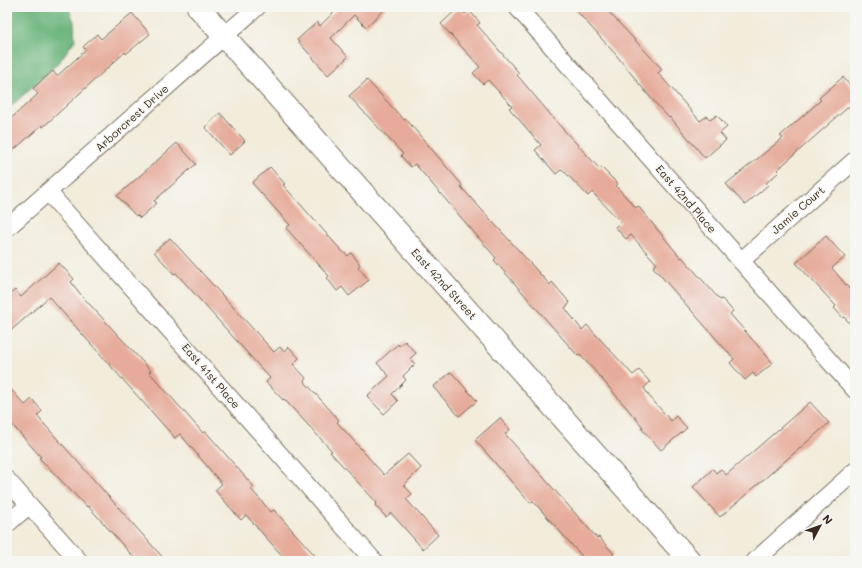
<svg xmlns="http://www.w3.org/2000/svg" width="862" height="568" font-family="Mali,sans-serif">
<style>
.forest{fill:#6db67e;stroke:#54704e}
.building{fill:#e6ab9a}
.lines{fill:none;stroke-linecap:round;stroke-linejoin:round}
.street-casing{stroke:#7b6e60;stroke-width:19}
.secondary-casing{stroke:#7b6e60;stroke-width:24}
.street{stroke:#fff;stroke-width:17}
.secondary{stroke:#fff;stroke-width:22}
.labels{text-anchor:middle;stroke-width:3;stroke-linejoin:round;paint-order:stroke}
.street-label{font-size:11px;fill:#3b2a1e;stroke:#f6f6f2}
</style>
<rect width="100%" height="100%" fill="#f6f6f2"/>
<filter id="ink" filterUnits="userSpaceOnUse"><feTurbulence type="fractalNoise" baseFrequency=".025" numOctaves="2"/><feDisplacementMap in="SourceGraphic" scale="8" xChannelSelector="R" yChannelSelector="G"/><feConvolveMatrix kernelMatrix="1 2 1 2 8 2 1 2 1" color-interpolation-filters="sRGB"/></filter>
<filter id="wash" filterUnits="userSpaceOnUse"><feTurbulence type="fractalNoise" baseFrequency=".012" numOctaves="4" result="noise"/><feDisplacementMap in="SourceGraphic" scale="16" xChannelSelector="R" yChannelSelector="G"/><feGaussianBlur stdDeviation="0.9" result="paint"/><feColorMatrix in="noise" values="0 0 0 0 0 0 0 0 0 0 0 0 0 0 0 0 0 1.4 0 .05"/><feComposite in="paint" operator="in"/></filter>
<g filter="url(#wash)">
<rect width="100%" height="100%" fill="#f2ecdb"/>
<polygon class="forest" points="7,7 68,7 74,22 75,40 59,62 7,110"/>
<g id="blocks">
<g class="building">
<polygon points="339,7 387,7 366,27 354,15 331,38 348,57 328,75 297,40 317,22 320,26"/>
<polygon points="459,7 465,14 469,10 480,23 477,25 519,73 517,75 561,127 599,168 601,167 618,184 616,186 636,208 638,206 681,258 682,257 720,300 722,299 733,311 730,314 773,363 756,377 753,373 745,380 730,363 734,359 653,267 657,264 631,235 626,239 615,227 621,222 592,192 588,196 562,169 556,174 535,150 541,145 509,108 512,106 488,80 483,84 473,73 480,67 441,24"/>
<polygon points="573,7 604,7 662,69 658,73 700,121 707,116 710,120 717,115 727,127 720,133 726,140 705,158 670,117 669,118 649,96 617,56"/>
<polygon points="132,13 150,34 126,54 125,52 43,127 42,125 7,156 7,122 38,94 33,88 53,71 57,76 86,50 83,47 97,34 101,39"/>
<polygon points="843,77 855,92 855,101 777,170 779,172 766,183 768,185 745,205 726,184 783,138 780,136 821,100 819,98"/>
<polygon points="367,80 404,120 406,119 462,185 461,187 550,285 552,282 570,303 565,308 582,330 587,325 633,375 639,370 650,382 644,388 649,396 671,421 676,416 687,428 661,450 641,428 643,427 595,371 580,355 578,356 494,260 496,258 415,164 411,167 401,156 403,154 349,96"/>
<polygon points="220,113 245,141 230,155 205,127"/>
<polygon points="177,143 196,164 154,201 157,203 140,218 137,215 136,216 117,196"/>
<polygon points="270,167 285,184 283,185 341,250 348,256 351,253 360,264 358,267 369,280 349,296 342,287 337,291 327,278 329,276 286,228 290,225 252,183"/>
<polygon points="826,236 845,257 832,268 855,296 855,329 844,317 843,318 834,308 836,306 796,263"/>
<polygon points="170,238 274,352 280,347 284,352 289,347 299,358 293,364 306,378 304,381 339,420 337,422 384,475 408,454 421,468 404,485 412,494 406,499 438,535 423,549 391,513 386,517 375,505 377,503 330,452 332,451 284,399 283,400 266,382 270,378 259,366 176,273 174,274 154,252"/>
<polygon points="59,263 74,279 71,282 82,296 151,371 149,372 203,433 205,431 254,487 251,489 271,512 274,510 320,561 287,561 246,515 241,520 215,490 222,484 180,434 175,438 49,297 7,334 7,297 15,290 21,297"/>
<polygon points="405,341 416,353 410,359 415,364 403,376 406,380 392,394 398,401 384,414 367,396 389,376 377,363 398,344 399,346"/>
<polygon points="451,372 477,401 459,416 433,387"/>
<polygon points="7,385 25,405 32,399 42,411 37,416 166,561 137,561 88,506 87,507 39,458 41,457 7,419"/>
<polygon points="810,402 829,423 720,517 693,487 713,469 716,473 721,469 726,475"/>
<polygon points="500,418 510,430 505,434 597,538 599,537 614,554 607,561 586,561 533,501 530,503 475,440"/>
</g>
</g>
</g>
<g filter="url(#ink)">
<use href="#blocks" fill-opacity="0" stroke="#7b6e60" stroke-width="1"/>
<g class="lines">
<defs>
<g id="street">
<polyline points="517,7 855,390"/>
<polyline points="48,192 374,561"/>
<polyline points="7,228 257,7"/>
<polyline points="741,261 855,160"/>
<polyline points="7,480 79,561"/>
<polyline points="7,524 29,505"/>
<polyline points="755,561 855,471"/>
</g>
<polyline id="secondary" points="198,7 690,561"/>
</defs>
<use href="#street" class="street-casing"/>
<use href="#secondary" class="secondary-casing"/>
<use href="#street" class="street"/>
<use href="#secondary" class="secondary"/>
</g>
</g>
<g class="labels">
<g class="street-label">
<text transform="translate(132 118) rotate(-42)" y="4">Arborcrest Drive</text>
<text transform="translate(686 199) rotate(49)" y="4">East 42nd Place</text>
<text transform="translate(798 210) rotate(-41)" y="4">Jamie Court</text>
<text transform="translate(444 284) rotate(48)" y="4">East 42nd Street</text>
<text transform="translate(211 376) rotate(49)" y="4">East 41st Place</text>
</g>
</g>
<rect width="862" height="568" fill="none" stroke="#f6f6f2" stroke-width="24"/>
<g transform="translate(820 526) rotate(49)" stroke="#f6f6f2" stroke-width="3" paint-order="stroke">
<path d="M0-3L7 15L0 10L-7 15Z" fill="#3b2a1e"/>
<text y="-6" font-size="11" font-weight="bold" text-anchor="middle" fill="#3b2a1e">N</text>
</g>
</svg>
